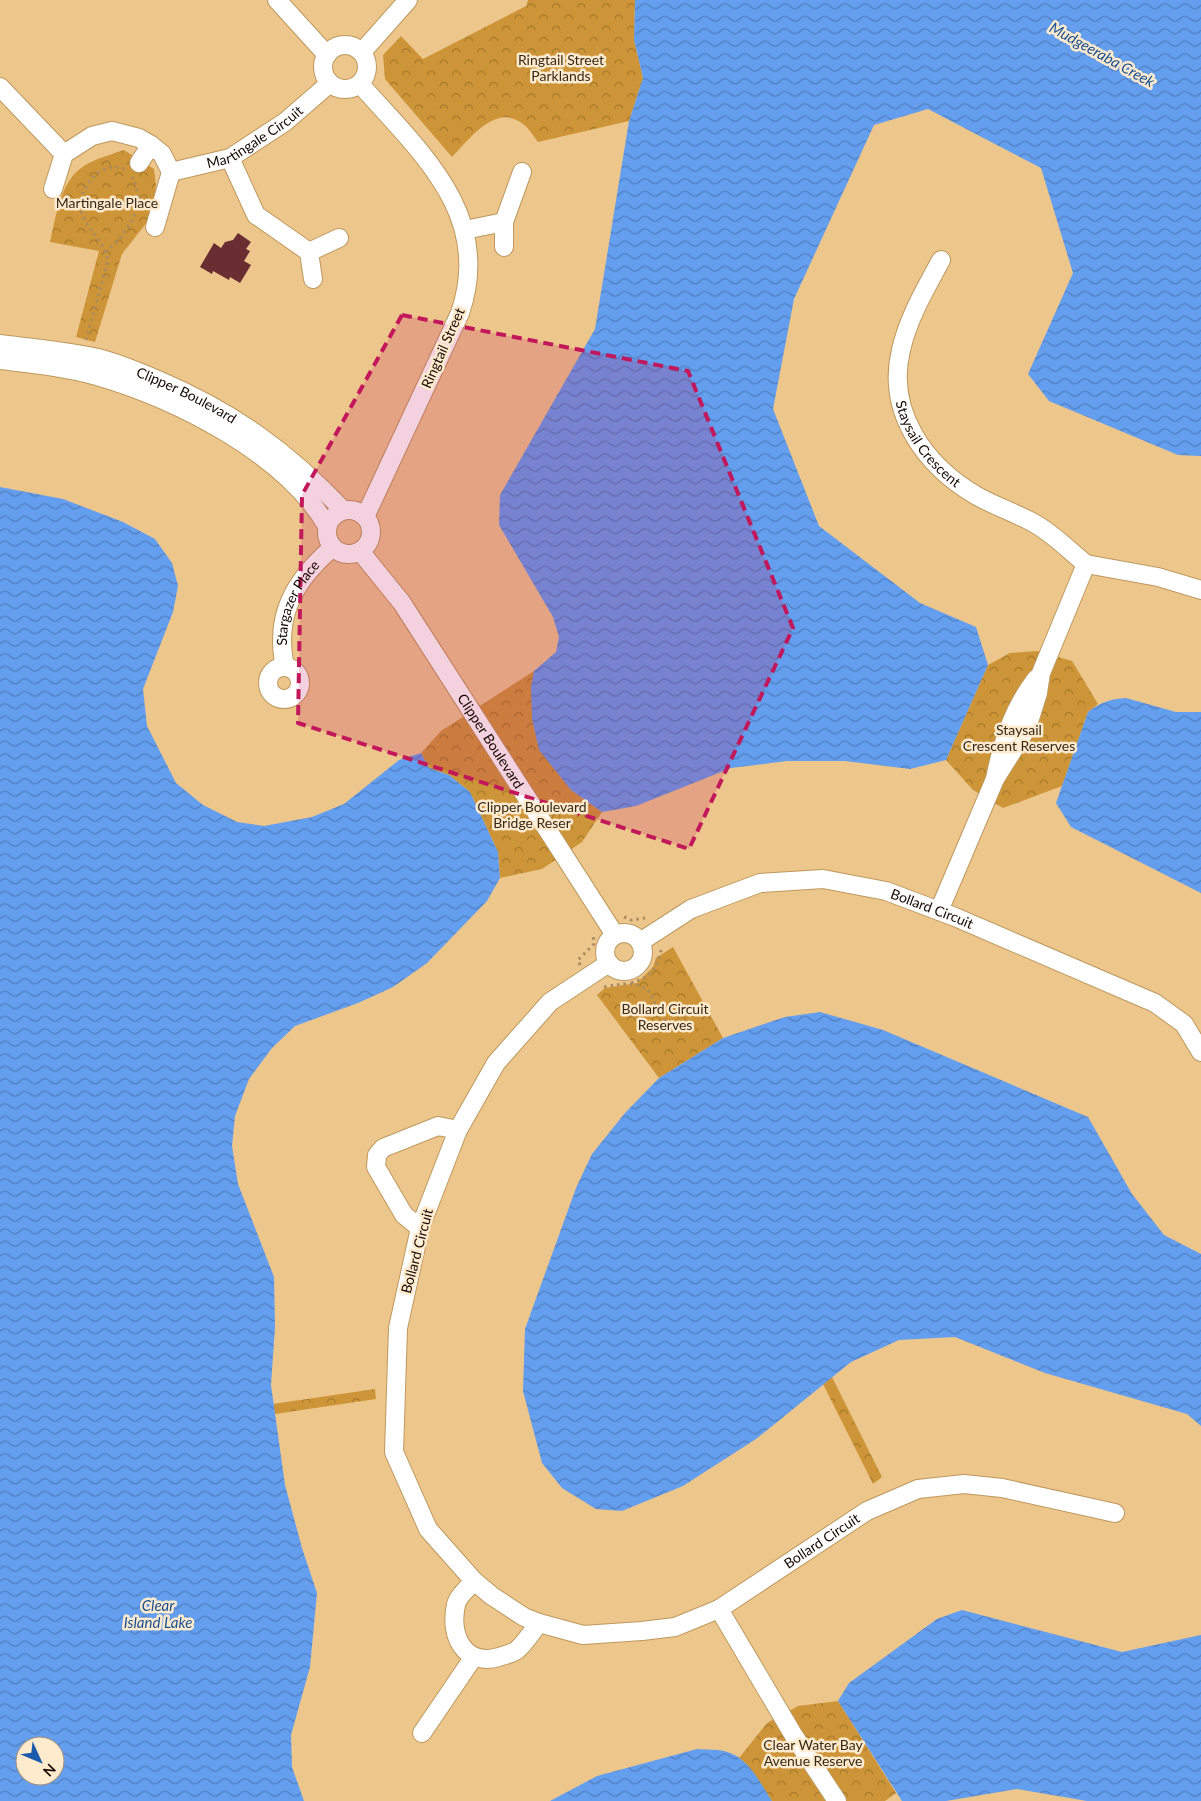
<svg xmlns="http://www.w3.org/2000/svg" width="1201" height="1801" font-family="Lato,sans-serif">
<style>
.park{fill:url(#park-crowns)}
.water{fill:url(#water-waves);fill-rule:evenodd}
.building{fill:#692d32}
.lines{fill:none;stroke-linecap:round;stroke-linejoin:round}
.minor-casing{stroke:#be985f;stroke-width:20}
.path{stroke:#ab8c61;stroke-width:3;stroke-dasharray:2.5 4;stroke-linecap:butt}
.minor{stroke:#fff;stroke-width:18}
.marked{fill:#c2185b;fill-opacity:0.2;stroke:#c2185b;stroke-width:4;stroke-dasharray:10 6;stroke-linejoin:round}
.labels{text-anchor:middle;stroke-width:5;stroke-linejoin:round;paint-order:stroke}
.park-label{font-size:14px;fill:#352918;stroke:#feeacd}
.street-label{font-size:14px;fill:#160900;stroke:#feeacd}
.water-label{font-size:15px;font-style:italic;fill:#185098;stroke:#feeacd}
</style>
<defs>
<pattern id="park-crowns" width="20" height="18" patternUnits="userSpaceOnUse" patternTransform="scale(1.25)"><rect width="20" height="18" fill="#cd9537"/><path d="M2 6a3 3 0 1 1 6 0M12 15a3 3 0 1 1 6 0" fill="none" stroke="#a5782c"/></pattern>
<pattern id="water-waves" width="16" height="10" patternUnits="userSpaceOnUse" patternTransform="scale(1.25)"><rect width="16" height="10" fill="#649eef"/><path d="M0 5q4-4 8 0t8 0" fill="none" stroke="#517fbf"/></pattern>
</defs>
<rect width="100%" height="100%" fill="#edc68c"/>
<g class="park">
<path d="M528 0H635L634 40 643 78 629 121 538 142C534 137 529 128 523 124 496 102 469 140 452 157L385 79 383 55 401 36 423 59 526 6Z"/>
<path d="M124 150 154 169 156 185 151 217 122 254 95 342 76 337 99 251 50 242C57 213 60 176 91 162 101 157 113 154 124 150Z"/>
<polygon points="1037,651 1072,661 1098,704 1088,712 1062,786 1003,808 973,790 946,760 988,665 1010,653"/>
<polygon points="534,671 532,719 571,790 602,812 582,842 542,869 500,878 498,852 470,792 449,775 429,768 421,753 441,731"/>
<polygon points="673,947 723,1038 659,1078 597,995 605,988 637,983 653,967 656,958"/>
<polygon points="832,1377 882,1477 873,1484 823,1384"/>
<polygon points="375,1389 376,1399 275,1414 273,1404"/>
<polygon points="838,1701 896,1793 885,1801 772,1801 749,1767 739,1758 767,1723 798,1706"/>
</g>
<g class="water">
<polygon points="635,0 1201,0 1201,456 1178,455 1049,401 1028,374 1073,273 1041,168 928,109 874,125 794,299 773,409 819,526 920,603 976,627 988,665 946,760 910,769 845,761 787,761 731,768 636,806 602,812 571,790 539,750 532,719 531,687 534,671 556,652 559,637 553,617 499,525 500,495 595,329 629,121 643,78 634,40"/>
<path d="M0 487 63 499 123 522 155 539 172 563 178 586 173 612 143 689 147 726 176 783 203 805 237 822 264 826 312 817 344 804 399 760 421 753 429 768 449 775 470 792 498 852 500 878 487 901 427 963 393 987 358 1003 295 1026 272 1048 249 1079 235 1116 232 1146 238 1184 274 1277 275 1327 271 1385 285 1485 302 1548 317 1593 310 1667 291 1735 292 1767 304 1801H0ZM25 1746H55V1776H25Z"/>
<path d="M1126 698 1176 712H1201V893L1071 827 1056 803 1088 712C1101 702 1110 699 1126 698Z"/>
<polygon points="820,1012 883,1030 1088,1117 1132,1194 1164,1235 1201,1254 1201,1426 1187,1414 1045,1373 955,1337 899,1340 851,1362 756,1439 683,1486 622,1511 596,1509 562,1488 542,1463 523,1391 525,1329 576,1188 592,1154 625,1113 659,1078 723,1038 785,1017"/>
<polygon points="962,1610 1122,1652 1201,1635 1201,1801 1087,1801 1017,1789 946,1801 902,1801 838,1701 849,1683 937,1619"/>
<path d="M697 1749C706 1750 716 1749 724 1751 748 1756 760 1783 772 1801H550L597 1776Z"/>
</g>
<polygon class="building" points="238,233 251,242 246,249 250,251 244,261 251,265 240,283 230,277 229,280 213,271 212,274 200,267 214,243 221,248 225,242 233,240"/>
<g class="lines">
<defs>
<g id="minor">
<polyline points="277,0 327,55"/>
<circle cx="345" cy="67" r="22"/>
<polyline points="362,52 408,0"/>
<path d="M360 84C419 151 494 214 460 313L365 517"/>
<polyline points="0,87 64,154"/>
<polyline points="230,158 256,215 309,252 313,279"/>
<polyline points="139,163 151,145"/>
<path id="s1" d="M171 172 230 158 285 122 330 83"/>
<polyline points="53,189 64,154 92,136 112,131 139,138 151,145 162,154 171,172 155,227"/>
<polyline points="504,222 504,247"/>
<polyline points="465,230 504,222 522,172"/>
<polyline points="309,252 339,238"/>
<path id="s2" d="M941 260C926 288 908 318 901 350 886 412 925 466 977 496 995 506 1015 513 1032 522 1053 533 1068 550 1086 564L1041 673 1038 693 1027 728 995 779"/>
<path id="s3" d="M0 344C33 348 65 351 98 358 118 363 139 372 158 380 233 412 287 451 343 510"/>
<path d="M0 360C33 364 65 367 97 376 176 399 285 453 327 526"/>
<circle cx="349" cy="532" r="22"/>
<path id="s4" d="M360 551 402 603 615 935"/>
<polyline points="1086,564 1158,577 1201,590"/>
<path id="s5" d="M285 667C274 616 294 581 332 548"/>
<circle cx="284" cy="683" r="16"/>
<path d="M939 911 995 779C1002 743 1013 709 1036 679"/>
<circle cx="624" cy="952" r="19"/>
<path id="s6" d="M640 942 691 909 760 883 823 879 886 891 955 917 1155 1003 1184 1024 1201 1052"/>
<path id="s7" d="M609 963 550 1002 496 1063 458 1130 420 1228 398 1328 394 1452 428 1529 474 1581 492 1596 524 1617 539 1623 583 1635 642 1631 675 1627 719 1609 867 1511 918 1489 964 1484 1002 1488 1115 1513"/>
<polyline points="420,1228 404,1215 376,1167 377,1155 383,1148 438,1126 458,1130"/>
<path d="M474 1581C469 1587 457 1597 456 1605 449 1635 464 1667 499 1657 504 1655 512 1654 517 1650 525 1643 532 1632 539 1623"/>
<polyline points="719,1609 794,1736 837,1801"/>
<polyline points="422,1733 473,1658"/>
</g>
</defs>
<use href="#minor" class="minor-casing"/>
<g class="path">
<path d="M106 252C127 232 149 206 132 177"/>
<path d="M86 340 108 261C105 242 88 231 82 213 75 190 101 159 125 169"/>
<polyline points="624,917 631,920 645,918"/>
<polyline points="580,965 578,960 594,944 593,934"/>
<path d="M631 983C654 976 656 968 662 947"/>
<path d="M604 987C670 973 640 1011 679 1031"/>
</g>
<use href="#minor" class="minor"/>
</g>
<path class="marked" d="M402 315 688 371 793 628 689 849 298 723 302 495Z"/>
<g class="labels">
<g class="park-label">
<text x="561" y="65">Ringtail Street<tspan x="561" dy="16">Parklands</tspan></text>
<text x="107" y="208">Martingale Place</text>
<text x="1019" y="735">Staysail<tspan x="1019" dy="16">Crescent Reserves</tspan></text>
<text x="532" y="812">Clipper Boulevard<tspan x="532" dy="16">Bridge Reser</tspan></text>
<text x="665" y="1014">Bollard Circuit<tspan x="665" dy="16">Reserves</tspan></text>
<text x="813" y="1750">Clear Water Bay<tspan x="813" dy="16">Avenue Reserve</tspan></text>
</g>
<g class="street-label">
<text dy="5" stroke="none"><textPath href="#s1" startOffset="92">Martingale Circuit</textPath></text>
<text transform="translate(443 348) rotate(-66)" y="5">Ringtail Street</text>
<text dy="5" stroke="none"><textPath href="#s3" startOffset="195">Clipper Boulevard</textPath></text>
<text dy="5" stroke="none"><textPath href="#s2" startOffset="202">Staysail Crescent</textPath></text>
<text dy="5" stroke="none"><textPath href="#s5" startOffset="68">Stargazer Place</textPath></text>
<text dy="5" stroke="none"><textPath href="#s4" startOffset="231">Clipper Boulevard</textPath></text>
<text dy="5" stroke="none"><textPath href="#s6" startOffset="311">Bollard Circuit</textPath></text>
<text transform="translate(417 1251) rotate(-75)" y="5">Bollard Circuit</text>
<text dy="5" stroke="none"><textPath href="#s7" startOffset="1101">Bollard Circuit</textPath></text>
</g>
<g class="water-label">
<text transform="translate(1102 55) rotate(29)" y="5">Mudgeeraba Creek</text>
<text x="158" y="1611">Clear<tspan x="158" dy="17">Island Lake</tspan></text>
</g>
</g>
<g transform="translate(40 1761) rotate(134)"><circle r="24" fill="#feeacd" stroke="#a1907b"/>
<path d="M0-4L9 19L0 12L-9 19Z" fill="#1b5aab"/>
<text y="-8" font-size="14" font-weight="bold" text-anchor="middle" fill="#160900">N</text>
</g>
</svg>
